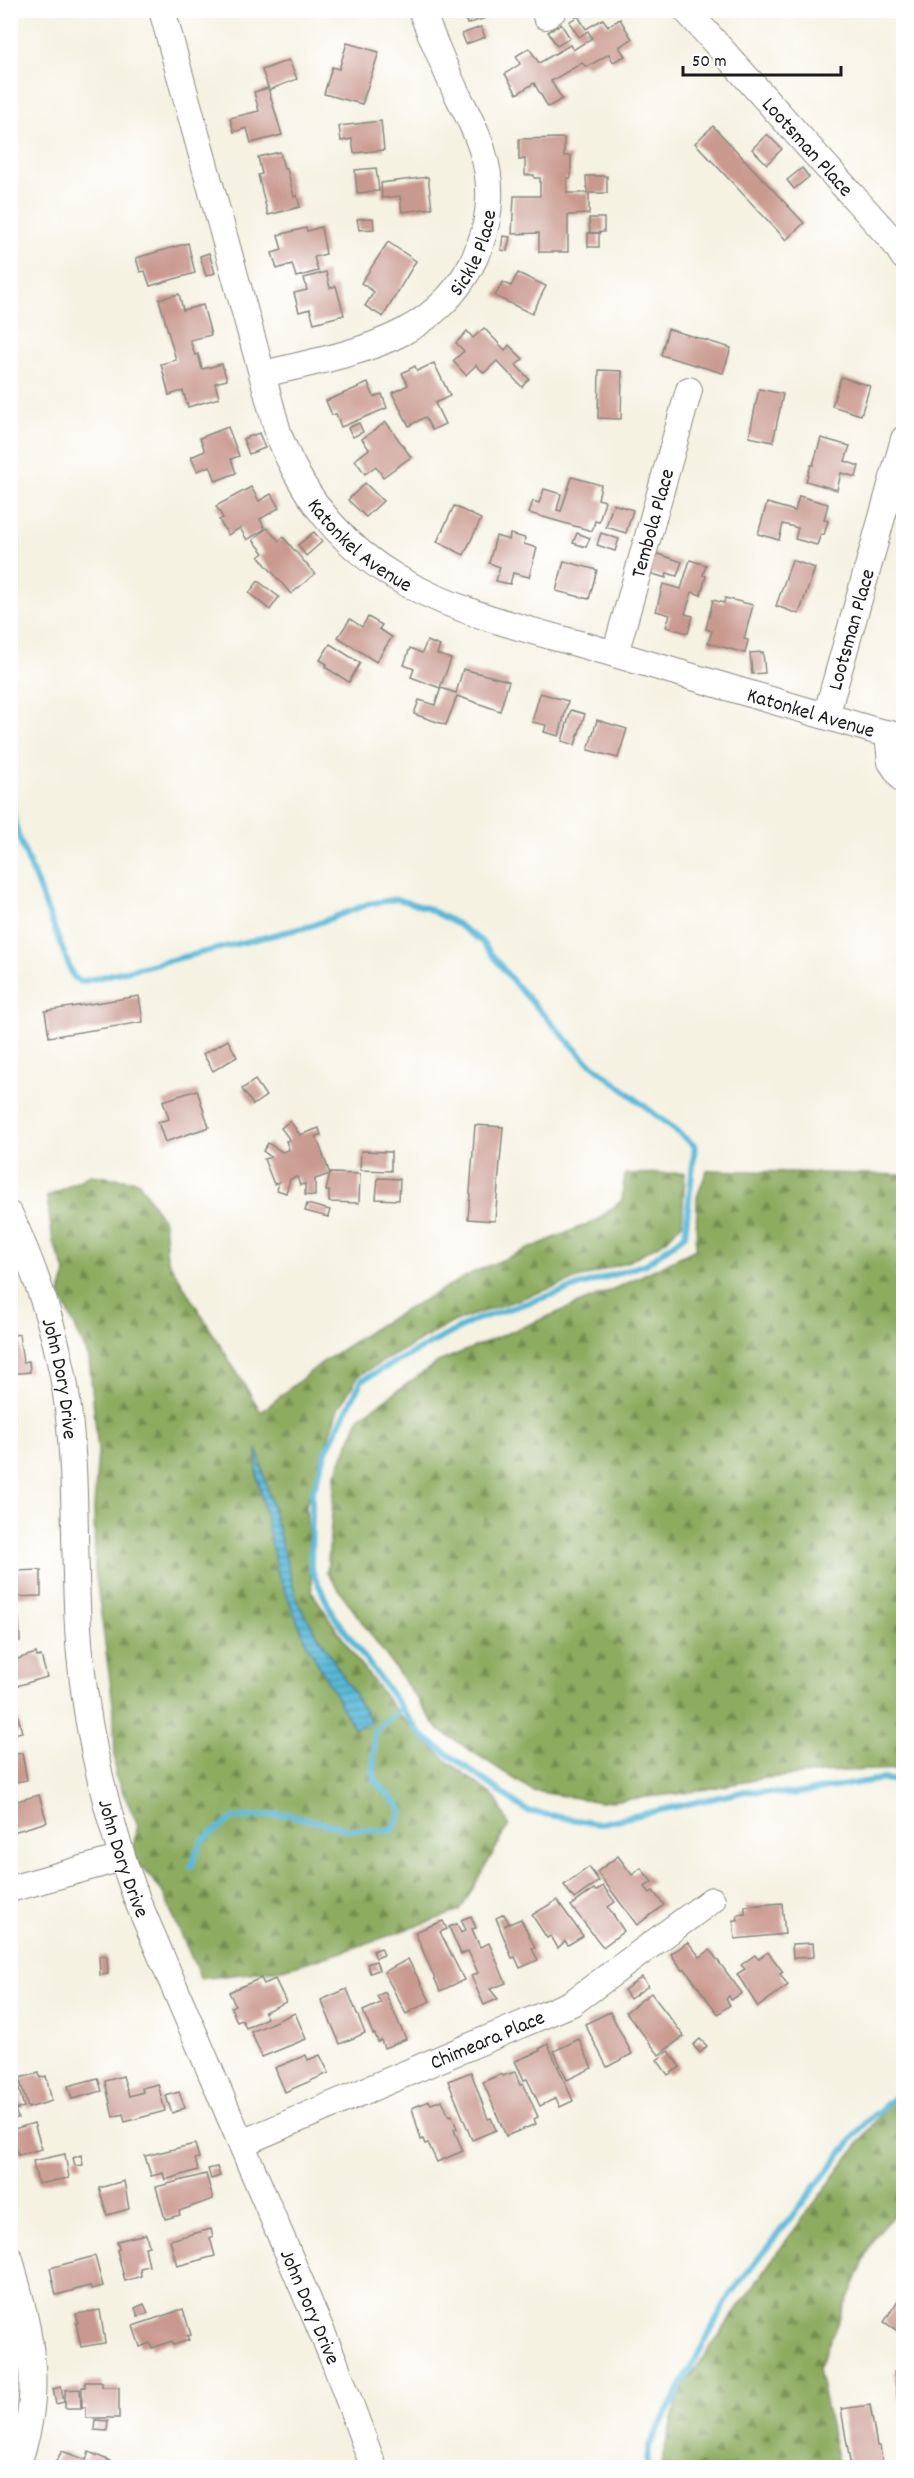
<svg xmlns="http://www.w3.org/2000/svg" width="914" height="2478" font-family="Dekko,sans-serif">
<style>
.forest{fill:url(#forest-firs);stroke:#54643e;stroke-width:1.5}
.water{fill:url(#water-rules);stroke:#3a6a7a;stroke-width:1.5}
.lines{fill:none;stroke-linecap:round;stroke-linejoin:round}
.stream{stroke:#59b8d7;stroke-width:6}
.building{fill:#c9998f}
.minor-casing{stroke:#88877f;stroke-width:28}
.minor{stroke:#fff;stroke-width:26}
.labels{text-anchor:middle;stroke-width:4.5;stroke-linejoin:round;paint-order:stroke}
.street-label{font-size:21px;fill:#1c1c1c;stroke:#fff}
</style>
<defs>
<pattern id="forest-firs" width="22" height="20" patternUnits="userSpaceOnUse" patternTransform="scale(1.5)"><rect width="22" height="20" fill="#8dac60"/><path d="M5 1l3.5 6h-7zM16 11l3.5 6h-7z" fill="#728b4e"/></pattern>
<pattern id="water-rules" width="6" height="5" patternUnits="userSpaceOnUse" patternTransform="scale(1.5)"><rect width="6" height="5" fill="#59b8d7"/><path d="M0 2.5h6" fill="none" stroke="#4995ae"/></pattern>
</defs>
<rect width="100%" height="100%" fill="#fff"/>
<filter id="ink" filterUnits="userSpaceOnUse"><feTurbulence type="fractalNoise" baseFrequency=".0167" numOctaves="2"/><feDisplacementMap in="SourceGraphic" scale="12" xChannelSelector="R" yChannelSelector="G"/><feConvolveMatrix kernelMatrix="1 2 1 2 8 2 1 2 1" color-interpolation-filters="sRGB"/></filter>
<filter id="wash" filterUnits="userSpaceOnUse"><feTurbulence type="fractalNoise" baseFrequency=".008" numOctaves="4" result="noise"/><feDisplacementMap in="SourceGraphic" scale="24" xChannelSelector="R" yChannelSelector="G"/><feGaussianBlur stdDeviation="1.35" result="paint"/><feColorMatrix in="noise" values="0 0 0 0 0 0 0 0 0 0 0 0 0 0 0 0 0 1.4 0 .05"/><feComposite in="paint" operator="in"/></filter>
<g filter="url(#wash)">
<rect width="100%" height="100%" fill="#f5f2e2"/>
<g class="forest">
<polygon points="707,1170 903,1175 903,1769 842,1771 766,1778 685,1793 601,1802 533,1791 439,1730 327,1573 335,1476 359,1418 438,1362 612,1290 696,1249 697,1197"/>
<polygon points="685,1173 682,1223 666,1241 627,1262 453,1322 359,1375 338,1409 306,1505 312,1592 357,1660 400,1716 445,1759 496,1798 509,1825 460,1911 336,1954 282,1969 201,1979 161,1889 131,1856 138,1825 115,1775 114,1711 95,1569 94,1508 98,1451 89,1358 60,1294 66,1273 53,1242 47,1197 90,1175 138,1181 164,1222 167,1259 261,1412 321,1363 379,1325 474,1272 599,1219 622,1200 625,1174"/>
<polygon points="903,2084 903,2204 874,2237 818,2369 839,2467 660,2467 679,2392 771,2261"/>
</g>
<polygon class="water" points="257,1448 297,1601 372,1723 354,1728 307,1644 278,1574 257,1475"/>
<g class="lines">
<g class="stream">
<polyline points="10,802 18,835 73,976 80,982 311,926 368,904 397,899 427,908 457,924 481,941 517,986 584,1058 695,1146 685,1235 646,1264 475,1320 362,1380 327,1449 312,1494 311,1568 332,1613 421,1735 527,1811 598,1824 746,1791 793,1794 882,1779 904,1782"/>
<polyline points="191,1867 202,1840 233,1818 286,1814 347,1829 392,1831 403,1810 374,1779 374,1731 401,1708"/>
<polyline points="646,2468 649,2446 729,2296 866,2122 904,2089"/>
</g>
</g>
<g id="blocks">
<g class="building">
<polygon points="463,10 491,10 492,16 467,24"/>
<polygon points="578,16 586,29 603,19 608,26 620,19 632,39 619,47 625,56 613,62 609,54 587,67 582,63 551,81 562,99 548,107 534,83 517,94 505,74 520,64 516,56 529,48 539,63 570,45 573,50 592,38 588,31 579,37 569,22"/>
<polygon points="561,24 570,38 557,46 548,32"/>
<polygon points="481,27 485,37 466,44 462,34"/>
<polygon points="347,43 379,52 362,104 324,94 332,67 339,69"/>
<polygon points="289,60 297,79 269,90 262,70"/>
<polygon points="268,88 282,135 251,143 247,128 234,132 230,118 259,111 254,92"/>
<polygon points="381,121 384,150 354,153 352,139 341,141 339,126"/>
<polygon points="713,126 804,223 786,240 695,143"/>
<polygon points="767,134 782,149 767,164 752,149"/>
<polygon points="564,138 564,156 571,156 571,178 567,178 567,193 587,193 586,176 607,176 607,193 589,193 589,214 568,215 568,252 539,252 539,233 512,234 514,196 540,196 540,178 534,178 534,175 525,175 525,159 519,160 519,139"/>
<polygon points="280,152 284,169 287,168 294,197 297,195 300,207 268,215 258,175 262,174 258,157"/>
<polygon points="376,168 379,191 357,193 355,170"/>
<polygon points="802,168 809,177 794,189 787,180"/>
<polygon points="428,177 432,208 402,212 400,196 382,198 381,183"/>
<polygon points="373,218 374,229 359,230 357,219"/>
<polygon points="589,218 604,218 604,232 590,233"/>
<polygon points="321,227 326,254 314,257 318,271 296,277 292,264 277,269 272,253 282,250 278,235 306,228 307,231"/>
<rect x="588" y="233" width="11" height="14"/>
<polygon points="503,236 510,237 507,251 501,250"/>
<polygon points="388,242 416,261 383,317 365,306 374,292 361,283"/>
<polygon points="188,243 195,273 150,286 145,271 140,272 136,258"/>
<polygon points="209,253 215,273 206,276 200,256"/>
<polygon points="326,272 330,288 336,286 344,315 314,323 310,309 299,312 294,293 307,290 304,278"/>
<polygon points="518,273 546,286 532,314 495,296 503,282 511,286"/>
<polygon points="179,294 183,310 203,305 211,335 190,340 195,355 198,354 202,369 222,364 227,380 215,383 219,398 188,407 183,391 169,395 161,364 176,360 159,299"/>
<polygon points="484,328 505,350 509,345 523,359 516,365 529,379 522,387 497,361 484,373 476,365 466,375 453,361 464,351 456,343 467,331 473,338"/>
<polygon points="668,329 731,348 723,373 661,355"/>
<polygon points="434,363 450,396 435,403 445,424 432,430 425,417 409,426 392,393 408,385 402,373 415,366 417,371"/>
<polygon points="599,370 622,371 621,419 598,418"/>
<polygon points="841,377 870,386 861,415 832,406"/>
<polygon points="368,383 374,397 382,394 387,408 341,427 336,414 332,415 326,401"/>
<polygon points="759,389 783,394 773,442 749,437"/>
<polygon points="386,422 411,457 383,477 376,466 365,474 355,460 369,449 362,439"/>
<polygon points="359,423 363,432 353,437 348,428"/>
<polygon points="228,427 239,456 231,459 236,473 216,481 210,466 197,471 191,457 205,451 200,438"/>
<polygon points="259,433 265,448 249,454 243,439"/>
<polygon points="821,438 850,446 845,461 859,466 856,477 841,473 837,490 806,481 811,465 813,465"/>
<polygon points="572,477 601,485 598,499 605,501 599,522 595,521 592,531 529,513 533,501 539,503 544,489 561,494 557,510 561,511"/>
<polygon points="365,483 383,501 366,517 348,500"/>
<polygon points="251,487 259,501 271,494 279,508 260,519 265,529 247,540 240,528 228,535 219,520 223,518 216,506"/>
<polygon points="799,496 828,504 824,520 828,521 824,535 821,534 817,545 795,539 798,528 783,524 779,540 758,534 767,503 795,511"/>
<polygon points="613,504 633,510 626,533 606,527"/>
<polygon points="454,506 481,519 464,555 437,542"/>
<polygon points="267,528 279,541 283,537 315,574 291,594 259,557 264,553 253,540"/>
<polygon points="314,532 322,542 306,556 298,545"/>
<polygon points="577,533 590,538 586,547 573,543"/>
<polygon points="601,533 619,539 615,551 597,545"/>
<polygon points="510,534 525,538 524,544 537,548 529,577 513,573 510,584 496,581 500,567 489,563 496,536 509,540"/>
<polygon points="652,552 682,562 677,576 667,573 666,578 646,572"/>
<polygon points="690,560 706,565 703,575 706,576 701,595 692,592 685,614 693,616 688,633 666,627 670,615 656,611 663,584 681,589"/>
<polygon points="792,560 815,568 799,614 776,606"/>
<polygon points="564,561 597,570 589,599 556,591"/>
<polygon points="258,581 279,597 270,610 249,593"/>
<polygon points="725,598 753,605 744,639 748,640 745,653 708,643 712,631 706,629 713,600 724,603"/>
<polygon points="368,617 382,625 379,629 392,637 376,662 338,637 350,619 362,627"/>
<polygon points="427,641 440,646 437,654 451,659 440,688 411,677 414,669 404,665 410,648 422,653"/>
<polygon points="330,644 360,663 349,682 325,667 327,664 320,660"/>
<polygon points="763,652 765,673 752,674 750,653"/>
<polygon points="463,669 509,681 500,711 457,696 446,725 414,714 419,700 435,705 441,688 456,693"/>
<polygon points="540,693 568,701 559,736 544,732 546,725 532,722"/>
<polygon points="571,710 585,714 575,745 562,741"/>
<polygon points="597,720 627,729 618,758 588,750"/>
<polygon points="139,996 143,1022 49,1037 45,1011"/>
<polygon points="228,1040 237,1057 213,1071 203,1054"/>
<polygon points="255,1080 266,1096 253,1105 242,1089"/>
<polygon points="197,1090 209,1127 165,1142 158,1122 169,1119 163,1101"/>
<polygon points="290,1121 300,1135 319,1128 321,1135 316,1136 330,1174 315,1179 315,1196 305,1195 305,1184 300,1185 297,1177 290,1179 286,1193 277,1190 279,1182 274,1184 264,1159 271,1157 263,1151 268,1143 282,1152 289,1150 286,1141 290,1140 281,1128"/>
<polygon points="475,1125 503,1127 495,1221 468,1219"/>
<polygon points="361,1151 391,1152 391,1171 360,1170"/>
<polygon points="330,1173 360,1174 359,1203 329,1202 329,1191 326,1191"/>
<polygon points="378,1178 400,1179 399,1200 376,1199"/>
<polygon points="307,1204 330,1210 328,1217 305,1211"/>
<polygon points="19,1334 23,1362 29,1361 30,1372 10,1374 10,1336"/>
<polygon points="10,1562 13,1562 14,1571 41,1570 41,1596 10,1597"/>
<polygon points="19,1618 20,1641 10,1642 10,1619"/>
<polygon points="36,1653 37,1657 41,1656 47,1677 10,1688 10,1663 17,1661 17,1659"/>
<polygon points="16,1709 22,1732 10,1735 10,1710"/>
<polygon points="22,1753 27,1780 10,1783 10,1755"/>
<polygon points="39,1795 47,1822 13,1832 10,1803"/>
<polygon points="618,1856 632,1875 641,1868 652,1882 645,1887 650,1893 653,1891 664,1905 637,1925 597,1872"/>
<polygon points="589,1867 599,1881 574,1899 564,1885"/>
<polygon points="603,1886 615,1902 608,1907 624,1931 603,1947 571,1906 594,1889 596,1891"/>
<polygon points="557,1900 583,1936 568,1945 565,1941 558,1948 551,1936 547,1938 532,1915"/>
<polygon points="782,1903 785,1934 735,1939 733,1920 738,1920 737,1915 745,1914 745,1906"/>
<polygon points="504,1914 509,1923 504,1926 521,1919 535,1948 532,1949 538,1960 520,1968 515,1957 512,1958 496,1918"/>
<polygon points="471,1916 476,1928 472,1929 480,1947 489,1943 506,1983 490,1989 498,1999 484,2005 471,1976 478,1973 468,1951 461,1954 449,1927 457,1924 461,1933 466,1930 461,1920"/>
<polygon points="443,1921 447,1929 440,1932 464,1980 440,1991 415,1932"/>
<polygon points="688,1942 700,1957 710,1950 742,1993 731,2000 729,1996 726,1999 730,2005 718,2014 685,1969 683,1971 671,1954"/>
<polygon points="813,1943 814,1957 793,1958 792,1944"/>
<polygon points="381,1948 384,1955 376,1958 373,1951"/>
<polygon points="768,1952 783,1972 780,1974 788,1985 758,2007 737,1974 745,1969 741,1965 755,1955 758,1959"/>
<polygon points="99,1956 107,1956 108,1974 100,1975"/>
<polygon points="408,1959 430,2001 406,2014 384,1972"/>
<polygon points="376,1961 379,1970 370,1973 367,1964"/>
<polygon points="642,1977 648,1986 630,1999 624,1990"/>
<polygon points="261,1978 264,1984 275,1979 286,2002 264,2012 267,2018 246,2028 242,2020 237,2022 231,2007 235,2005 229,1992"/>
<polygon points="347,1989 365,2033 340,2044 321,2000"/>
<polygon points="385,1992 406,2039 384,2048 381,2040 378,2042 375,2034 373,2034 363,2011 381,2003 377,1996"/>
<polygon points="651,1993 684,2036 659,2055 626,2012"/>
<polygon points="610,2012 632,2054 607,2067 585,2024"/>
<polygon points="295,2013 306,2039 262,2057 251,2032"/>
<polygon points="579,2039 592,2068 567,2080 554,2051"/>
<polygon points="700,2039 707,2046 700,2053 693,2045"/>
<polygon points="548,2044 573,2101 560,2107 556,2098 540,2106 527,2079 524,2080 515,2061 540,2051 539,2049"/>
<polygon points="669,2051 680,2067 668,2075 657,2060"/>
<polygon points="306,2055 308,2060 320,2055 329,2073 285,2092 275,2068"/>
<polygon points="13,2068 24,2107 15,2110 18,2118 10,2120 10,2069"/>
<polygon points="471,2072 488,2119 491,2118 496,2130 472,2140 448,2081"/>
<polygon points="515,2072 520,2085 523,2083 538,2117 534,2119 536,2124 506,2136 483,2082 501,2074 503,2076"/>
<polygon points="39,2073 40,2078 46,2076 52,2101 28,2108 19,2078"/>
<polygon points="123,2076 129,2096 143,2092 142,2088 158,2084 165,2111 125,2122 123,2114 113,2117 105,2081"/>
<polygon points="98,2078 102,2091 72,2099 68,2086"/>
<polygon points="179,2092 185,2108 172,2113 166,2096"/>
<polygon points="442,2100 449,2116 452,2115 457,2129 454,2130 463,2151 437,2162 428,2143 425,2144 423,2139 421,2140 412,2108 429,2101 431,2104"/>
<polygon points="34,2123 42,2149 18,2155 11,2130"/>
<polygon points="195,2144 199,2158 195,2159 198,2170 165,2180 163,2173 151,2176 145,2156"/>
<polygon points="65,2154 69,2178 38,2184 33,2161"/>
<polygon points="81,2155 83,2165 75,2166 73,2158"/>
<polygon points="217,2167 220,2176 211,2179 208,2169"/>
<polygon points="206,2174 213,2199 179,2211 180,2215 165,2219 156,2187"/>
<polygon points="124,2181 129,2209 107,2215 99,2188"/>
<polygon points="211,2229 213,2237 210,2238 215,2256 177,2266 170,2240"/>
<polygon points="146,2234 149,2246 145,2247 149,2266 140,2268 141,2276 125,2281 117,2250 119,2249 117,2241"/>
<polygon points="95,2256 103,2286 91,2289 90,2286 56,2295 50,2268"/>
<polygon points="902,2294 904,2295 904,2335 884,2322"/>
<polygon points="144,2304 148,2313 138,2316 135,2308"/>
<polygon points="183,2309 191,2335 187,2336 189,2340 173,2345 172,2341 152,2348 150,2343 140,2347 133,2326"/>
<polygon points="100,2310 105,2343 81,2347 76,2323 78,2323 76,2314"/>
<polygon points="904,2370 904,2398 898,2399 894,2372"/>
<polygon points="85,2382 102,2382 102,2387 119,2387 119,2418 86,2418 86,2407 82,2407 82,2387 85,2387"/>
<polygon points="61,2387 64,2402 56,2404 53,2389"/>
<polygon points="80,2389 81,2408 65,2408 65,2390"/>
<polygon points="870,2405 877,2446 880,2446 883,2468 851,2468 841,2409"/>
<polygon points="95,2420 108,2421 107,2431 94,2430"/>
<polygon points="62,2451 86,2460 89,2452 110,2461 107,2468 52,2468"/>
</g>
</g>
</g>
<g filter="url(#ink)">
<use href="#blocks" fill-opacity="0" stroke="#88877f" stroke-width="1.5"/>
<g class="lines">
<defs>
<g id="minor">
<path id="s1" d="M162 10 279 436C343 596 472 612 618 655 704 680 790 706 876 731L904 737"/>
<path id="s2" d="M686 10 894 242 904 257"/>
<polyline points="546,16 554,10"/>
<path id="s3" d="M263 374C351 353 447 341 481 242 491 214 492 181 483 153 477 131 465 110 455 90 443 64 432 37 421 10"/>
<path id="s4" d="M615 654 689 390"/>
<path id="s5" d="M826 716 904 439"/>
<polyline points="888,734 891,762 904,781"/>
<path id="s6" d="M10 1215C35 1270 55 1327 65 1387 79 1475 72 1566 80 1655 88 1740 108 1822 138 1902L335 2363 374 2468"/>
<polyline points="10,1889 122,1858"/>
<path id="s7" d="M242 2143 572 2003 712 1900"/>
<path d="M10 2259C30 2335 46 2391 16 2468"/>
</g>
</defs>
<use href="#minor" class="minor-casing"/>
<use href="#minor" class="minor"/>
</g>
</g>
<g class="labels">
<g class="street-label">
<text dy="7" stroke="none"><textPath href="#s2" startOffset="183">Lootsman Place</textPath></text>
<text dy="7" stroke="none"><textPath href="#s3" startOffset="256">Sickle Place</textPath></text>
<text dy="7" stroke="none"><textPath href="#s4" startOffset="136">Tembola Place</textPath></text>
<text dy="7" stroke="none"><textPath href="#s1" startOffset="580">Katonkel Avenue</textPath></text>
<text dy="7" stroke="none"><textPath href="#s5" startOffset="90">Lootsman Place</textPath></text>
<text dy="7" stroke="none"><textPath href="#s1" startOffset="1066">Katonkel Avenue</textPath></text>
<text dy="7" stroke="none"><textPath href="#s6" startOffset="172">John Dory Drive</textPath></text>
<text dy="7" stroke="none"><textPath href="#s6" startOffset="658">John Dory Drive</textPath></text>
<text dy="7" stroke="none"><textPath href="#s7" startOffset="266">Chimeara Place</textPath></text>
<text dy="7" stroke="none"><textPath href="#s6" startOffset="1144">John Dory Drive</textPath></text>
</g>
</g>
<rect width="914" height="2478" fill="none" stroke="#fff" stroke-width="36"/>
<path d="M683 66v9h158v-9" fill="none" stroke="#1c1c1c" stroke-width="3"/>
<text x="692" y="66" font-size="18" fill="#1c1c1c" stroke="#ffffff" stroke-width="4.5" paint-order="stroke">50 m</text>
</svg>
